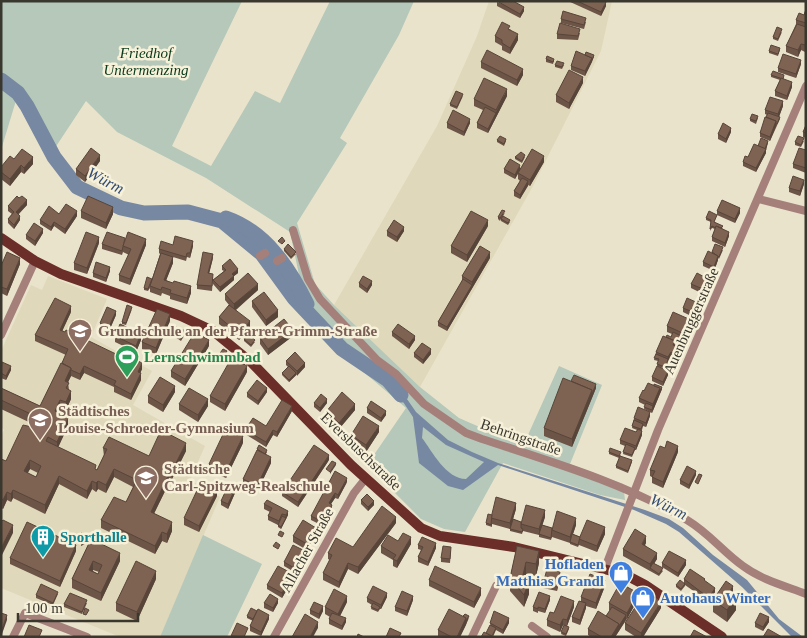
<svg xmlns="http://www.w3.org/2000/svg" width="807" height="638" font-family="Georgia,serif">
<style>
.built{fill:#e0d8ba}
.green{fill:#b5c8b9}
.water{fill:#7788a2;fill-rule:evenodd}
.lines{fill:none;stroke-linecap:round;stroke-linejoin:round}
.river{stroke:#7788a2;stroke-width:15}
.minor{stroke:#a5807b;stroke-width:8}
.major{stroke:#6b2e28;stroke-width:10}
.wall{fill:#6c5447;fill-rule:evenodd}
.shaded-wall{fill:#584539}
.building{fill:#7e6252;stroke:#584539;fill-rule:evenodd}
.labels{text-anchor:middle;stroke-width:5;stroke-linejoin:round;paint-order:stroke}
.park-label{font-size:15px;font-style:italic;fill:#08391a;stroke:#f7f1da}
.street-label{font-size:15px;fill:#39372e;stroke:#f7f1da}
.education-label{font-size:15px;font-weight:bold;fill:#785e54;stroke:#f7f1da;text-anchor:start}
.leisure-label{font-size:15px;font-weight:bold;fill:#27864d;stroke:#f7f1da;text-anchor:start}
.culture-label{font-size:15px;font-weight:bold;fill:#0d838f;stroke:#f7f1da;text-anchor:start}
.shop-label{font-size:15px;font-weight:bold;fill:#366cbe;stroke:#f7f1da;text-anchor:end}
.water-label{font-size:16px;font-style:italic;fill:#324c74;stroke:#f7f1da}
</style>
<rect width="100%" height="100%" fill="#eae3cc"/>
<g class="built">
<polygon points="489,1 612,1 601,51 533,186 420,387 334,305 437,126 477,36"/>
<polygon points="48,276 107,299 91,337 152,371 133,405 205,446 190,480 220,497 160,637 120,637 1,588 1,436 4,430 1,426 1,351 31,285 42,290"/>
</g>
<g class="green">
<polygon points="1,1 242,1 172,146 211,166 255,91 280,103 330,1 414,1 399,35 340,138 347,143 297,223 315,284 334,305 420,387 459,418 523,446 559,366 602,385 570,464 623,484 625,500 600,495 503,463 465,532 444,529 421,519 367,465 406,408 340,352 294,300 302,289 290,232 206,178 117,132 86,101 51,154 18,94 1,150"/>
<polygon points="203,535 262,564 227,637 160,637"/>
</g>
<path class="water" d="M388 379 400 389 416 412 448 440 472 452 498 463 645 510 669 519 683 528 713 555 747 580 779 619 803 637H792L742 587 679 532 666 524 634 510 498 465 463 490 448 486 419 463 413 417ZM423 427 446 445 484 462 466 479C446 479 432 451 422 438Z"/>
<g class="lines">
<g class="river">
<polyline points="1,80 18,93 27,106 54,157 77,187 121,208 144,213 188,212 222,221 262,254 294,298 342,349 388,380 401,395"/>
<path d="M226 218C266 232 289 268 307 304"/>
</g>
<g class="minor">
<polyline points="759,199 806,211"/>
<path d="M293 230 308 279 320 299 377 360 396 374 424 404 466 433 482 439C552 462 624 483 687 520 709 533 723 552 743 566 762 580 785 586 806 594"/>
<polyline points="260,256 265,253"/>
<polyline points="277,261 282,258"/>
<polyline points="1,335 35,261"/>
<polyline points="605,568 658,430 806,86"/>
<polyline points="532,626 547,637"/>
<polyline points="13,637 25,613 87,637"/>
<polyline points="274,637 354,493 366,478"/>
<polyline points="472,637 496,586"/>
</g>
<polyline class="major" points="1,238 35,261 61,274 181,316 213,331 252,363 351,465 421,528 440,536 514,547 624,574 645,585 722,637"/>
</g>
<g class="wall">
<polygon points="568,1 592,1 606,6 601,16"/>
<polygon points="497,2 524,11 520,18 497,6"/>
<polygon points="806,9 806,49 805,52 801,50 798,57 786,52 786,46 796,24 796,20 804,15"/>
<polygon points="561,19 586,22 584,29 561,23"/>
<polygon points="510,29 518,40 510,54 502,50 502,46 495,42 495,36"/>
<polygon points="782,32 778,41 773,39 773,37"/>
<polygon points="580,33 578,40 557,39 557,34"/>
<polygon points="780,50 778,56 769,53 769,51"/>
<polygon points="585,55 594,57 585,76 571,70 571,66"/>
<polygon points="546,59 554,61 553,64 546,62"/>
<polygon points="481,62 523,75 517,86 481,68"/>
<polygon points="801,64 796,78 778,72 778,68"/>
<polygon points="555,65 564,65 562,69 555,67"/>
<polygon points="771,75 784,77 783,79 792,87 787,100 775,96 775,91 780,80 771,77"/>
<polygon points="583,83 569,109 556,102 556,95"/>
<polygon points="463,96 457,109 450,106 450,104"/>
<polygon points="507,96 488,133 477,128 477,123 483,110 474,106 474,99"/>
<polygon points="783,106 779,117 780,119 770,141 760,137 760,133 767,115 765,114 765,110"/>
<polygon points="758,118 756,124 750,121 750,119"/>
<polygon points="447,123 470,123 464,136 447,128"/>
<polygon points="806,125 806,138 803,137 803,132"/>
<polygon points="731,132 726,143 718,139 718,134"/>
<polygon points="497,140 506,141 504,146 497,142"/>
<polygon points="804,141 801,147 795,145 795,142"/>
<polygon points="768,143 766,150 766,153 756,172 743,166 743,162 758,146"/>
<polygon points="806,150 806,173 793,168 793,164"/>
<polygon points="515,157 525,157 522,163 515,159"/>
<polygon points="14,159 33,164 24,174 21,172 10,186 1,179 1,167"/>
<polygon points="100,161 85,182 76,175 76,169"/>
<polygon points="544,162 530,186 528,185 520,199 514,196 514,191 520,181 518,179 518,174 515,179 504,173 504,169 520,168"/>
<polygon points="804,184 800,196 789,192 789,188"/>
<polygon points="27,205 19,214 20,220 14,229 8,223 8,219 12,214 8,211 8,206"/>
<polygon points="81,211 113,214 106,229 81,218"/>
<polygon points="717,211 740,213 735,223 717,215 714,222 723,228 722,229 729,236 725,247 712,241 712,237 715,229 712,228 710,231 711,222 706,220 706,218 717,215"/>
<polygon points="505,213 503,216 510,222 508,225 501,221 501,219 500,221 498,219 498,217"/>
<polygon points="59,214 77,216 65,234 54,226 51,231 40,224 40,220"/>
<polygon points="488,226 467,262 451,253 451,246"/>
<polygon points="387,231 404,231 397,242 387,236"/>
<polygon points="43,233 35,246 26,239 26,235"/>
<polygon points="99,243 87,274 74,270 74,263"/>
<polygon points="102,244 146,245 130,285 119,281 119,275 129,255 123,252 122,255 102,249"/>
<polygon points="173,245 193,246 190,258 187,257 186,261 173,257 173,263 166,280 191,293 187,304 170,299 170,296 162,293 161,296 150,292 150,288 148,291 144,290 144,288 152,279 160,254 159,253 159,249"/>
<polygon points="284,249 296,254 291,259 284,251"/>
<polygon points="723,250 719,259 718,258 718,260 714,271 703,266 703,262 712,253 712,252"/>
<polygon points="213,258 209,273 213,278 212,291 197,289 197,285"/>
<polygon points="490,258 447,331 438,326 438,322 462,282 462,276"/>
<polygon points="20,264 7,296 1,293 1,266"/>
<polygon points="222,266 238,273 234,276 234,280 220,292 213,284 213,280 224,271 222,270"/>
<polygon points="110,271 106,282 93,277 93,273"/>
<polygon points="359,283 372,285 367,293 359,287"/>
<polygon points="708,283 703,294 691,288 691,284"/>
<polygon points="258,290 236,310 250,328 239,340 219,324 219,317 229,305 225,300 225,294"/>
<polygon points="252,301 278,317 266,326 252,307"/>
<polygon points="698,307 693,317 683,312 683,308"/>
<polygon points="132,309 126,325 122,324 122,322"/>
<path d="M71 312 62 331 142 369 140 373 141 380 131 400 114 392V387L84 373 80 380 71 376 68 382 69 390 71 399 66 410 60 408 58 413 68 426 58 447 97 470 104 456 103 448 149 456 186 451 172 479 169 478V483L154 513 172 531 167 543 162 541 155 554 101 528V520L126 502 133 487 114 477 106 493 98 489 96 492 92 489 87 499 59 484 45 514 13 498 11 502 7 500 3 509 1 508V459L6 461 32 427 33 424 1 409V388L40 406 66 355 35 341V335ZM30 469 38 473 36 477 27 473Z"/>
<polygon points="116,315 109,331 100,327 100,323"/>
<polygon points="170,321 156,354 142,349 142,342"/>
<polygon points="667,326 691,326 685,340 683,339 681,344 676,342 675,346 677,351 674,357 671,356 668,363 672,367 670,371 657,366 658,361 654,360 656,352 666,337 671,337 672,334 667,332"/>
<polygon points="171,332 186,333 181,341 171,334"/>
<polygon points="392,332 415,340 409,349 392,336"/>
<polygon points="115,336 141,340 136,352 115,342"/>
<polygon points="293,336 268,355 260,344 260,338"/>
<polygon points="244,339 255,342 251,347 244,341"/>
<polygon points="209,346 185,386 171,377 171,371"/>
<polygon points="414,353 431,354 423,364 414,357"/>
<polygon points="286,361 305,367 289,382 282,375 282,373 288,367 286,365"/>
<polygon points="1,363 11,370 6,380 1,378"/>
<polygon points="247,372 225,411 210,402 210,396"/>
<polygon points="668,375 663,386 652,381 652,377"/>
<polygon points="571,381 596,388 572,447 544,436 544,428"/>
<polygon points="662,389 652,413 644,409 645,405 639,402 639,398 644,391"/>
<polygon points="175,392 163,412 148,403 148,396"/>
<polygon points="267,392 258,405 247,397 247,393"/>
<polygon points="314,403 327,403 320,412 314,407"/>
<polygon points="179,404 208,406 198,422 179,410"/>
<polygon points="367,408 386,415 381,422 367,413"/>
<polygon points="355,410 339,429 326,418 326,412"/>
<polygon points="292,411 277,437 273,435 266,447 245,434 245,430 266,426"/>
<polygon points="650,416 646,427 643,426 642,430 642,435 636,450 635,450 632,457 623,454 625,446 620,444 620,440 636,432 637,430 632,428 634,418"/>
<polygon points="379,432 366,452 351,441 351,435"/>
<polygon points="243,443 226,478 209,471 209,464"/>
<polygon points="257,449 267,452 266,454 271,463 257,492 243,485 243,479 257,451"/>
<polygon points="609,452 621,455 620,456 632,462 628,473 616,468 616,466 619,458 609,454"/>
<polygon points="678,452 663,488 652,483 652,477 650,476 650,470"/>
<polygon points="329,460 298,507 282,496 282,492"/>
<polygon points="696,475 689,489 680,484 680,480"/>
<polygon points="347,482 338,499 335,498 331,504 332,509 323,526 311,520 311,516"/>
<polygon points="235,493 228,509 221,505 221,501"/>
<polygon points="217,496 199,532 184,525 184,518"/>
<polygon points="361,500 374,505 368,511 361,504"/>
<polygon points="264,504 288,515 281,529 278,527 278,525 268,520 268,516 270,512 264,509"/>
<polygon points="516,509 513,519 521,522 545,517 542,525 552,528 576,525 573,534 580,537 605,534 597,552 579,545 578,547 570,544 570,543 552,537 551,540 539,537 539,535 523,531 522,534 510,531 510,529 492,524 492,527 486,525 486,523 492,515"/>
<polygon points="396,523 358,574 348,569 339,588 323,580 323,573 330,560 328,559 328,553 353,547"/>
<polygon points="316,534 307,550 293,542 293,536"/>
<path d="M91 539 120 561 101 601 72 588V579ZM93 570 99 572 98 574 93 571Z"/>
<polygon points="398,541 411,544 397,568 393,566 393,560 381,553 381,546"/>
<polygon points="646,543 645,545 657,559 654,563 663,571 659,576 623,556 623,549"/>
<polygon points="418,545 436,548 428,566 418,562 418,557 421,550 418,549"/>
<polygon points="517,546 539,563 536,576 526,574 526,577 529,594 524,607 510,591 510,578"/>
<polygon points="76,551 60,587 10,564 10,558"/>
<polygon points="451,551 450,563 441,562 441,558"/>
<polygon points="305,556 296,573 284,566 284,562"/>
<polygon points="662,563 686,565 678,577 662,567"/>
<polygon points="560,576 557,591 543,588 543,584"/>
<polygon points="156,579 137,621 116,611 116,603"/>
<polygon points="293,579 282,598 267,589 267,585"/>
<polygon points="684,579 705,581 715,592 709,602 685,585 685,586 681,591 676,587 676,585 684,583"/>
<polygon points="429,580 481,595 474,608 429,586"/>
<polygon points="605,586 596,609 586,606 586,608 580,625 572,622 572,617 581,601 581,597"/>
<polygon points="58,594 53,605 36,598 36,595"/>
<polygon points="733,596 736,610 727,622 713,612 713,600"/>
<polygon points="387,597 381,609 380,609 378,612 371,609 372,605 367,602 367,598"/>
<polygon points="638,599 627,619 615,637 591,637 588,635 588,629 606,616 610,610 609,610 609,603"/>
<polygon points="413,600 407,616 395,611 395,607"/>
<polygon points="550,600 545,613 538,611 538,613 533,611 533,607"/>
<polygon points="347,602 340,616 346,622 342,630 329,624 329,619 330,617 325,614 325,607"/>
<polygon points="87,603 82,614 64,607 64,604"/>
<polygon points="264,603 278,603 273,612 264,608"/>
<polygon points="574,607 567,626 569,629 566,636 561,634 564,625 563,625 560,632 547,626 547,620 554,613"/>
<polygon points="661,608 643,637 636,637 625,630 625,623"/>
<polygon points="310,610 323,611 319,619 310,614"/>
<polygon points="247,616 269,619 261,636 250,631 250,626 253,621 247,618"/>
<polygon points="469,618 460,637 438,636 438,630"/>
<polygon points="769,622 763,631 755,627 755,623"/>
<polygon points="490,623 509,623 503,634 496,630 493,637"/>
</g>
<g class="shaded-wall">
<polygon points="606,2 606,6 601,16 601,12"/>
<polygon points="524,7 524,11 520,18 520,14"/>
<polygon points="518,34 518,40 510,54 510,48"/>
<polygon points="801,44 801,50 798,57 798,50"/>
<polygon points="594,55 592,62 585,76 585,71"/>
<polygon points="801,60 801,64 796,78 796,74"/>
<polygon points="523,69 523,75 517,86 517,80"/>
<polygon points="583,77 583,83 569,109 569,103"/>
<polygon points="792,82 792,87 787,100 787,96"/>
<polygon points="507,89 507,96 488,133 488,129"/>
<polygon points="783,101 783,106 778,119 778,114"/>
<polygon points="470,119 470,123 464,136 464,132"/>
<polygon points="776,121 776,126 770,141 770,137"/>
<polygon points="731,128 731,132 726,143 726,139"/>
<polygon points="768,141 766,150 766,153 756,172 756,168"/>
<polygon points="100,155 100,161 85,182 85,176"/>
<polygon points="544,156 544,162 530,186 530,180"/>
<polygon points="33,157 33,164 24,174 24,168"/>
<polygon points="21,165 21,172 10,186 10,179"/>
<polygon points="520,165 520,169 515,179 515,175"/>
<polygon points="804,180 804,184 800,196 800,191"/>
<polygon points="528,181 528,186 520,199 520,195"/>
<polygon points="27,200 27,205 16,216 16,212"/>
<polygon points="113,207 113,214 106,229 106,223"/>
<polygon points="740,208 740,213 735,223 735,219"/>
<polygon points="77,211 77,216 65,234 65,229"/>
<polygon points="20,216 20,220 14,229 14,225"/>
<polygon points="488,220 488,226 467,262 467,255"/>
<polygon points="54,222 54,226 51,231 51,227"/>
<polygon points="404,227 404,231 397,242 397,237"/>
<polygon points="43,229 43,233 35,246 35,241"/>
<polygon points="729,232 729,236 725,247 725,243"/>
<polygon points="99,237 99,243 87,274 87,268"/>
<polygon points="146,239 146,245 130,285 130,279"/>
<polygon points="193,241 193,246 190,258 190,253"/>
<polygon points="490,252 490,258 447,331 447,327 472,285 472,282"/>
<polygon points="213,254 213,258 208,278 208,273"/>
<polygon points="718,256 718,260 714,271 714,267"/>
<polygon points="173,257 173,263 164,286 164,280"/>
<polygon points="20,258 20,264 7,296 7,289"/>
<polygon points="110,267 110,271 106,282 106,278"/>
<polygon points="238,269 238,273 234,276 234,280 220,292 220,287 232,274"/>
<polygon points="708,279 708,283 703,294 703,289"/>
<polygon points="372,281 372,285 367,293 367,289"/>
<polygon points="258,284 258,290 234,311 234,304"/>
<polygon points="191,286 191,293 187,304 187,298"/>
<polygon points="698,303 698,307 693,317 693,312"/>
<polygon points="71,306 71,312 60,336 60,330"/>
<polygon points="278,310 278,317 266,326 266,320"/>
<polygon points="116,311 116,315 109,331 109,327"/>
<polygon points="170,314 170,321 156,354 156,348"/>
<polygon points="691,320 691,326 685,340 685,334"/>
<polygon points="250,321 250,328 239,340 239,334"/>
<polygon points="293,330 293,336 268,355 268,349"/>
<polygon points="141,334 141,340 136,352 136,346"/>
<polygon points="415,336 415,340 409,349 409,344"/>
<polygon points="209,340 209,346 185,386 185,379"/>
<polygon points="677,346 677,351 674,357 674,353"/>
<polygon points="431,349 431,354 423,364 423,360"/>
<polygon points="671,352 671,356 667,365 668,357"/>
<polygon points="142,363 142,369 138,378 138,372"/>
<polygon points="305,363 305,367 297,376 297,371"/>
<polygon points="11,366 11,370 6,380 6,376"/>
<polygon points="84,366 84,373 80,380 80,374"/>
<polygon points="247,366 247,372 225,411 225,404"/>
<polygon points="71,368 71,376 65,389 65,381"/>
<polygon points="668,371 668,375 663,386 663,382"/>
<polygon points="141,373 141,380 131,400 131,394"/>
<polygon points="296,373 296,375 289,382 289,380"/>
<polygon points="596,384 596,388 592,398 592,394"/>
<polygon points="175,386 175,392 163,412 163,405"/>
<polygon points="662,387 662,389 652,413 653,404 660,388"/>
<polygon points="267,388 267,392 258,405 258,401"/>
<polygon points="592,390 592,398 572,447 572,439"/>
<polygon points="71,391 71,399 66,410 66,402"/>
<polygon points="208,399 208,406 198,422 198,415"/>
<polygon points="327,399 327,403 320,412 320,408"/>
<polygon points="60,400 60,408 55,420 55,411"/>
<polygon points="355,404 355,410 339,429 339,423"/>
<polygon points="292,406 292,411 277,437 277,432"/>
<polygon points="386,411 386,415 381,422 381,418"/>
<polygon points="650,412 650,416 646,427 646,423"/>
<polygon points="68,418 68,426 57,450 57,442"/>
<polygon points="379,426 379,432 366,452 366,445"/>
<polygon points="273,430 273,435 266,447 266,442"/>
<polygon points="642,431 642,435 636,450 636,446"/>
<polygon points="243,436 243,443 226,478 226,472"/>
<polygon points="186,443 186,451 172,479 172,471"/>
<polygon points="678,446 678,452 663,488 663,482"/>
<polygon points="329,455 329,460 298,507 298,502"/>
<polygon points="271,457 271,463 257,492 257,486"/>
<polygon points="30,460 30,469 24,480 24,471"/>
<polygon points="336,463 336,465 330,474 330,472"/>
<polygon points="114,469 114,477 106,493 106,485"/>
<polygon points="696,471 696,475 689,489 689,485"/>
<polygon points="169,474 169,483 151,520 151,512"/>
<polygon points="59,476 59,484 45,514 45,505"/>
<polygon points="347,478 347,482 338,499 338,495"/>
<polygon points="92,481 92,489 87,499 87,491"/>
<polygon points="98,481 98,489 96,492 96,483"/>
<polygon points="235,489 235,493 228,509 228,504"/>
<polygon points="13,490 13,498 11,502 11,494"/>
<polygon points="217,490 217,496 199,532 199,526"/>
<polygon points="7,492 7,500 3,509 3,500"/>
<polygon points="335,493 335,498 329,507 329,503"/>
<polygon points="374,501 374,505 368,511 368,507"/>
<polygon points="516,503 516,509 510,529 510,523"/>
<polygon points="332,505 332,509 323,526 323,522"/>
<polygon points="545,510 545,517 539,536 539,529"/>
<polygon points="288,511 288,515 281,529 281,527"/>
<polygon points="396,517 396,523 358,574 358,567"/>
<polygon points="576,518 576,525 570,543 570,537"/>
<polygon points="172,522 172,531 167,543 167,534"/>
<polygon points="13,525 13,533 1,557 1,548"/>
<polygon points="605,527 605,534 597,552 597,546"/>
<polygon points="316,528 316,534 307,550 307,544"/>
<polygon points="162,532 162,541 155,554 155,546"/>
<polygon points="646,536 646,543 642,550 642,544"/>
<polygon points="411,537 411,544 397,568 397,561"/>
<polygon points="87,541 87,543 81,546 81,544"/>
<polygon points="436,543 436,548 428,566 428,562"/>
<polygon points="76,545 76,551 60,587 60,581"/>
<polygon points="305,551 305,556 296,573 296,569"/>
<polygon points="539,551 539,563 536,576 536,564"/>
<polygon points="120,553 120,561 101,601 101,593"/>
<polygon points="657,553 657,559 651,569 650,568 650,570 650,564"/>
<polygon points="686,560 686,565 678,577 678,573"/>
<polygon points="93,561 93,570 89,578 89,570"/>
<polygon points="526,562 526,574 523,587 523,575"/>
<polygon points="348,563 348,569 339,588 339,582"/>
<polygon points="156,571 156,579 137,621 137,612"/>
<polygon points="560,572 560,576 557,591 557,587"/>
<polygon points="293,574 293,579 282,598 282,593"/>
<polygon points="605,580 605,586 596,609 596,603"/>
<polygon points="529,582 529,594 524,607 524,595"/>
<polygon points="733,586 733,599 729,593"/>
<polygon points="481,588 481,595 474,608 474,602"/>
<polygon points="715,588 715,592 709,602 709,598"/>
<polygon points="387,593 387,597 381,609 381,605"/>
<polygon points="638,593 638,599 627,619 627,613"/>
<polygon points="347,596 347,602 338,620 338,614"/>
<polygon points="413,596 413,600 407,616 407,611"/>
<polygon points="550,596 550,600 545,613 545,609"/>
<polygon points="736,597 736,610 727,622 727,610"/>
<polygon points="278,599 278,603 273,612 273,608"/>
<polygon points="574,601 574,607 567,626 567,620"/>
<polygon points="661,602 661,608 643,637 641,637 641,633"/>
<polygon points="586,603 586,608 580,625 580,620"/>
<polygon points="323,606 323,611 319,619 319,614"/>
<polygon points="7,615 7,620 2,634 2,629"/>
<polygon points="269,615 269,619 261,636 261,632"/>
<polygon points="626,615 626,619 619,631 619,626"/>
<polygon points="469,616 466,625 460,637 457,637 466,618"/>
<polygon points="769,617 769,622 763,631 763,627"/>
<polygon points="346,618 346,622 342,630 342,626"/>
<polygon points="509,618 509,623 503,634 503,630"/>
<polygon points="563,619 563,625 560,632 560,625"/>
<polygon points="318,622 318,628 313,637 310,637"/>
<polygon points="619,624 619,631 615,637 611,637"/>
</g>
<g class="building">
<polygon points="497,1 513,1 524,7 520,14"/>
<polygon points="577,1 604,1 606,2 601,12"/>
<polygon points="806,9 806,23 796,20 799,13 804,15"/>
<polygon points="563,11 586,18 584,25 561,19"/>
<polygon points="502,22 510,26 508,29 518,34 510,48 502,43 502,40 495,36"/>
<polygon points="560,23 580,29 578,36 557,34"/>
<polygon points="797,24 806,27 806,43 805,45 801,44 798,50 786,46"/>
<polygon points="777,27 782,29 778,39 773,37"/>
<polygon points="771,45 780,48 778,54 769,51"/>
<polygon points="487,50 523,69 517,80 481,62"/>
<polygon points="576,51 592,58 585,71 571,66"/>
<polygon points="586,52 594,55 592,60 592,58 585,55"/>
<polygon points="783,54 801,60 796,74 778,68"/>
<polygon points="547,56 554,59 553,62 546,59"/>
<polygon points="557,61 564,63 562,67 555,65"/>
<polygon points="569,70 583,77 569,103 556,95"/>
<polygon points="773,71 784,75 783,79 771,75"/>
<polygon points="484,78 507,89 496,110 474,99"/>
<polygon points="781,78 792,82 787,96 775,91"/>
<polygon points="456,91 463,94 457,107 450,104"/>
<polygon points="770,97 783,101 778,114 765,110"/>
<polygon points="485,107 496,113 488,129 477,123"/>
<polygon points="453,110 470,119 464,132 447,123"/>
<polygon points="768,113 780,117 777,124 776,124 776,121 766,117"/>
<polygon points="752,114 758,116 756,121 750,119"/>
<polygon points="765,117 776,121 770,137 760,133"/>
<polygon points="723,123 731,128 726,139 718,134"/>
<polygon points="806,125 806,133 803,132"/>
<polygon points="500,136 506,139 504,144 497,140"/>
<polygon points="798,136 804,138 801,145 795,142"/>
<polygon points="761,138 768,141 765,149 758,146"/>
<polygon points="754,144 766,149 756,168 743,162 745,156 748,157"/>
<polygon points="91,148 100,155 85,176 76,169"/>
<polygon points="799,148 806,150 806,168 793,164"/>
<polygon points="22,149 33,157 24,168 21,165 10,179 1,172 1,167 10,156 14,159"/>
<polygon points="532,149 544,156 530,180 518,173"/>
<polygon points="521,152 525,155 522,161 515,157"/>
<polygon points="510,159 520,165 515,175 504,169"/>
<polygon points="793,176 804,180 800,191 789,188"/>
<polygon points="522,178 528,181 520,195 514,191"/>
<polygon points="17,196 19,198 22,196 27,200 16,212 20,216 14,225 8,219 14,212 8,206"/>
<polygon points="88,196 113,207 106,223 81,211"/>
<polygon points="722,200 740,208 735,219 717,211"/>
<polygon points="66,204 77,211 65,229 54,222 51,227 40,220 49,206 59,214"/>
<polygon points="502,210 505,211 500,218 498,217"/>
<polygon points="471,211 488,220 467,255 451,246"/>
<polygon points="709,211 717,215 714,222 723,226 721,228 716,226 716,228 712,226 710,229 711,220 706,218"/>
<polygon points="503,216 510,220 508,223 501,219"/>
<polygon points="394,220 404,227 397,237 387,231"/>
<polygon points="34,223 43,229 35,241 26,235"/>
<polygon points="716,226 729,232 725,243 712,237"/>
<polygon points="86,232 99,237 87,268 74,263"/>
<polygon points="107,232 125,238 122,251 102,244"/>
<polygon points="128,232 146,239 130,279 119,275 131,249 123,246"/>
<polygon points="175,236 193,241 190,253 187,253 186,257 159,249 161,241 173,245"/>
<polygon points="282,237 285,241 282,244 278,241"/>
<polygon points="288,244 296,252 291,257 284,249"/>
<polygon points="715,244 723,247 719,257 712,252"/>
<polygon points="480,246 490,252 472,282 462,276"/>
<polygon points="708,251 718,256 714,267 703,262"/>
<polygon points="7,252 20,258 7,289 1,287 1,266"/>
<polygon points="203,252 213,254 208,273 213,274 212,286 197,285"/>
<polygon points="161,253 173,257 164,280 173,283 174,281 191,286 187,298 170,293 171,290 162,287 161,290 150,286"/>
<polygon points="230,259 238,269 232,274 234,276 220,287 213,280 226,270 222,266"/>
<polygon points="96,262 110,267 106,278 93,273"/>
<polygon points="248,273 258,284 234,304 225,294"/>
<polygon points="697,273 708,279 703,289 691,284"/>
<polygon points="363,276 372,281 367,289 359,283"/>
<polygon points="147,277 152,279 148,289 144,288"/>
<polygon points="463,279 472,285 447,327 438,322"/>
<polygon points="264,292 278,310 266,320 252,301"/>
<polygon points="55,298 71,306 60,330 65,332 66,330 118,355 120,352 142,363 138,372 141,373 131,394 114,385 116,381 84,366 80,374 71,370 71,368 62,363 68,349 35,335"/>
<polygon points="687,298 698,303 693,312 683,308"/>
<polygon points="127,305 132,307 126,323 122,322"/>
<polygon points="229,305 250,321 239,334 219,317"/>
<polygon points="107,307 116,311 109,327 100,323"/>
<polygon points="157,309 170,314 156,348 142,342"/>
<polygon points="673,312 691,320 685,334 667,326"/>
<polygon points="284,319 293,330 268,349 260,338"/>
<polygon points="120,324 141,334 136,346 115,336"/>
<polygon points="398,324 415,336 409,344 392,332"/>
<polygon points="173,326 186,331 181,339 171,332"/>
<polygon points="195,332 209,340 185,379 171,371"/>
<polygon points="673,332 683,337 681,342 676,339 675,343 675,341 666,337 667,335 671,337"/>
<polygon points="248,334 255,340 251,345 244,339"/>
<polygon points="663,336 675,341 673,345 677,346 674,353 671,352 668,357 656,352"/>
<polygon points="422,343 431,349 423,360 414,353"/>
<polygon points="223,349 227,351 222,359 218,356"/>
<polygon points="295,352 305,363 297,371 286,361"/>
<polygon points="656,354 668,359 667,363 672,365 670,369 657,364 659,359 654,358"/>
<polygon points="232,357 247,366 225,404 210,396"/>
<polygon points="2,362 11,366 6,376 1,373"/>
<path d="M61 363 71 368 65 381 69 383 66 388 71 391 66 402 60 400 55 411 68 418 57 442 48 437 46 441 96 465 95 469 97 470 107 449 103 448 109 437 149 456 161 430 186 443 172 471 167 469 165 473 169 474 151 512 172 522 167 534 162 532 155 546 101 520 114 497 126 502 137 480 114 469 106 485 98 481 96 483 92 481 87 491 59 476 45 505 13 490 11 494 7 492 3 500 1 499V459L6 461 23 425 32 427 35 416 1 400V388L40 406ZM30 460 41 466 36 477 24 471Z"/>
<polygon points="289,366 296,373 289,380 282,373"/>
<polygon points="657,366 668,371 663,382 652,377"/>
<polygon points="574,375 596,384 592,394 592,390 571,381"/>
<polygon points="160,377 175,386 163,405 148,396"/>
<polygon points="563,378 592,390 572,439 544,428"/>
<polygon points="257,380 267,388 258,401 247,393"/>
<polygon points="648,383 660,388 653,404 639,398 643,390 644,391"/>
<polygon points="654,384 662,387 660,391 660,388 654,386"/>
<polygon points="189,388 208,399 198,415 179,404"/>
<polygon points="342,392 355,404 339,423 326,412"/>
<polygon points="321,394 327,399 320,408 314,403"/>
<polygon points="282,400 292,406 277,432 273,430 266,442 245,430 253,418 266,426"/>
<polygon points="371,401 386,411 381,418 367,408"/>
<polygon points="646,403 653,406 652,410 644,407"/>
<polygon points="638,407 650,412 646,423 634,418"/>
<polygon points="363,416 379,426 366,445 351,435"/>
<polygon points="634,420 643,424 641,429 632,426"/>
<polygon points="226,428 243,436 226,472 209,464"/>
<polygon points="625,428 636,432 638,429 642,431 636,446 620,440"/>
<polygon points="667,441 678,446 663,482 652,477 655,471 650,470 660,446 665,448"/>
<polygon points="626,444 635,448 632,455 623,452"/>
<polygon points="259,445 267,450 265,454 257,449"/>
<polygon points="314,445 329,455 298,502 282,492"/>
<polygon points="610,448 621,452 619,456 609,452"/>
<polygon points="257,450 271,457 257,486 243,479"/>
<polygon points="620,456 632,460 628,471 616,466"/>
<polygon points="332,461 336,463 330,472 326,469"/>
<polygon points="687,466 696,471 689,485 680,480"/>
<polygon points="335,471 347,478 338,495 335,493 329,503 332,505 323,522 311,516"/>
<polygon points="699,474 702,475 698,484 695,482"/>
<polygon points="201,482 217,490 199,526 184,518"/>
<polygon points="228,486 235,489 228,504 221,501"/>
<polygon points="367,494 374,501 368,507 361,500"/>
<polygon points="496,497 516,503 510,523 491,518"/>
<polygon points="267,500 288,511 286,515 282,514 279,521 268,516 272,508 264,504"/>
<polygon points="526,505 545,510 539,529 521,524"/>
<polygon points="382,506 396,517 358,567 348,563 339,582 323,573 332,555 328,553 336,538 353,547"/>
<polygon points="557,511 576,518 570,537 552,530"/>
<polygon points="488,514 492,515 491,524 492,525 486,523"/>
<polygon points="282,516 286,518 281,527 278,525"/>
<polygon points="513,519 521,522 521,528 523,529 522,532 510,529"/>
<polygon points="3,520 13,525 1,548 1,522"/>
<polygon points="303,520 316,528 307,544 293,536"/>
<polygon points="587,520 605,527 597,546 579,539"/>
<polygon points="27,522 76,545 60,581 10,558"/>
<polygon points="542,525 552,528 551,538 539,534"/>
<polygon points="635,529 646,536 642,544 657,553 650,564 623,549"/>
<polygon points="280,531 284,533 282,537 278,535"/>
<polygon points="81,533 84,534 87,541 81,544 77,538"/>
<polygon points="403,533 411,537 397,561 393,559 396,555 381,546 388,535 398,541"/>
<polygon points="572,534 580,537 578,545 570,542"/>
<polygon points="422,537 436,543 428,562 418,557 423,547 418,545"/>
<path d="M91 539 120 553 101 593 72 579ZM93 561 102 565 98 574 89 570Z"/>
<polygon points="276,542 280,545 278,549 273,546"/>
<polygon points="293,545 305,551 296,569 284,562"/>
<polygon points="443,546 451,547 450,559 441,558"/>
<polygon points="517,546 539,551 536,564 526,562 523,575 529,582 524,595 510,578"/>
<polygon points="669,551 686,560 678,573 662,563"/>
<polygon points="136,561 156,571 137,612 116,603"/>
<polygon points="653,563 663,568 659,574 650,568"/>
<polygon points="278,566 293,574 282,593 267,585"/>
<polygon points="435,566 481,588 474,602 429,580"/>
<polygon points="547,569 560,572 557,587 543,584"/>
<polygon points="690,569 705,579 704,580 715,588 709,598 684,579"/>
<polygon points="590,574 605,580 596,603 581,597"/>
<polygon points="680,580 685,584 681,589 676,585"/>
<polygon points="726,581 733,586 729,593 736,597 727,610 713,600"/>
<polygon points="620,583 638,593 627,613 609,603"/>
<polygon points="41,584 58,592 53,603 36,595"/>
<polygon points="373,586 387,593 381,605 367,598"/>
<polygon points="334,589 347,596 338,614 325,607"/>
<polygon points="402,591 413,596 407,611 395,607"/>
<polygon points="539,592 550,596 545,609 538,607 538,609 533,607"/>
<polygon points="645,592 661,602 641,633 625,623"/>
<polygon points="70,593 87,600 82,612 64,604"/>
<polygon points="270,594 278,599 273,608 264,603"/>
<polygon points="561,596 574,601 567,620 563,619 560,625 547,620 550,612 554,613"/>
<polygon points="579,601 586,603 580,620 572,617"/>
<polygon points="314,602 323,606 319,614 310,610"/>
<polygon points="373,603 380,607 378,610 371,607"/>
<polygon points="612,607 626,615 619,626 619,624 606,616"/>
<polygon points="85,608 89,610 86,615 83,614"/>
<polygon points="251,608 257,611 253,619 247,616"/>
<polygon points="258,609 269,615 261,632 250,626"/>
<polygon points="449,609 466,618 457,637 452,637 438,630"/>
<polygon points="494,611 509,618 503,630 490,623"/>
<polygon points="598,611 619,624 611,637 602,637 588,629"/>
<polygon points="1,613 7,615 2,629 1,629"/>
<polygon points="332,613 346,618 342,626 329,619"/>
<polygon points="760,613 769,617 763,627 755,623"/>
<polygon points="305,614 318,622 310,637 292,637"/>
<polygon points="465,614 469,616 466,621 466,618 463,616"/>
<polygon points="237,623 248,628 244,637 231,636"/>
<polygon points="29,625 42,630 39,637 24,637"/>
<polygon points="490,625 496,628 492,636 486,633"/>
<polygon points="564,625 569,627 566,634 561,632"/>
<polygon points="390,628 401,633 399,637 386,637"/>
<polygon points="768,629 782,637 763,637"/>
<polygon points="694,630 707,637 690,637"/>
<polygon points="484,632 493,637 481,637"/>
<polygon points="358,634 364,637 357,637"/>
</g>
<defs>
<symbol id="school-pin" viewBox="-11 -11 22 30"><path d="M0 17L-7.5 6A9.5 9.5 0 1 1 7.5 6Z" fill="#8d6e63" stroke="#f7f1da"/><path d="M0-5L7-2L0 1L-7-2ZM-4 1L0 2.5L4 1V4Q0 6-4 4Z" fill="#fff"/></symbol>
<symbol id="stadium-pin" viewBox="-11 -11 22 30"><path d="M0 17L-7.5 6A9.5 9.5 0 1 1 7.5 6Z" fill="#2e9e5b" stroke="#f7f1da"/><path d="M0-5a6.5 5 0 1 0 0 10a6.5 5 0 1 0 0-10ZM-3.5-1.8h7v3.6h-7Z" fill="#fff"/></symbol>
<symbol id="building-pin" viewBox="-11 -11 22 30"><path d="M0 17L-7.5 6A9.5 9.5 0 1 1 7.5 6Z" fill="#0f9aa8" stroke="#f7f1da"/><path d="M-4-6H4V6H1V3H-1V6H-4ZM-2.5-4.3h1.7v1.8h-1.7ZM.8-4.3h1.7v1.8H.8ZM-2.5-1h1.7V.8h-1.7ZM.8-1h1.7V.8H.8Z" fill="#fff"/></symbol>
<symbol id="shop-pin" viewBox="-11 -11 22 30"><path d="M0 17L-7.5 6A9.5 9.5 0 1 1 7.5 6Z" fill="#3f7fe0" stroke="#f7f1da"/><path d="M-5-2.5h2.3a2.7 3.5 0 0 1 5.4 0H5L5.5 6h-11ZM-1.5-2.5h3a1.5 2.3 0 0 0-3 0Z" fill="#fff"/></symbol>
</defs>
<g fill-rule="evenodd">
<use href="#school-pin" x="66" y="317" width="28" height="38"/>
<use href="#stadium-pin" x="113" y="343" width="28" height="38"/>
<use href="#school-pin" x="26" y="406" width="28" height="38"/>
<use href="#school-pin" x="132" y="464" width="28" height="38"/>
<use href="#building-pin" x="29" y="523" width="28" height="38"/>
<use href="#shop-pin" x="607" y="559" width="28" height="38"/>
<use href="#shop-pin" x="629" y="584" width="28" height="38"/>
</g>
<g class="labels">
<g class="park-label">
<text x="146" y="58">Friedhof<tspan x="146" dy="17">Untermenzing</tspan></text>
</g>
<g class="street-label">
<text transform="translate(691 321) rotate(-66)" y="5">Auenbruggerstraße</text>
<text transform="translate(521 437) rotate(19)" y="5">Behringstraße</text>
<text transform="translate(361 451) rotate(44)" y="5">Eversbuschstraße</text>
<text transform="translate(307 550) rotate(-61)" y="5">Allacher Straße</text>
</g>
<g class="education-label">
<text x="98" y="336">Grundschule an der Pfarrer-Grimm-Straße</text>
<text x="58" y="416">Städtisches<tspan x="58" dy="17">Louise-Schroeder-Gymnasium</tspan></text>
<text x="164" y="474">Städtische<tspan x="164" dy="17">Carl-Spitzweg-Realschule</tspan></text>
</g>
<g class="leisure-label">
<text x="144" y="362">Lernschwimmbad</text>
</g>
<g class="culture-label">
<text x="60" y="542">Sporthalle</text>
</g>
<g class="shop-label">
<text x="604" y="569">Hofladen<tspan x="604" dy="17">Matthias Grandl</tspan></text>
<text x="660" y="603" text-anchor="start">Autohaus Winter</text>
</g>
<g class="water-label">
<text transform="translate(106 180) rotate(28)" y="6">Würm</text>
<text transform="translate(669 506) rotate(26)" y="6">Würm</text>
</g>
</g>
<rect width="807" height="638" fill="none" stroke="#39372e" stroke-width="5"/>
<path d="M18 613v8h120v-8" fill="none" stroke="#39372e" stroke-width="2.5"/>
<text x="25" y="613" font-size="15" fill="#39372e" stroke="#f7f1da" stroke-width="4" paint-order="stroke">100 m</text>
</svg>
